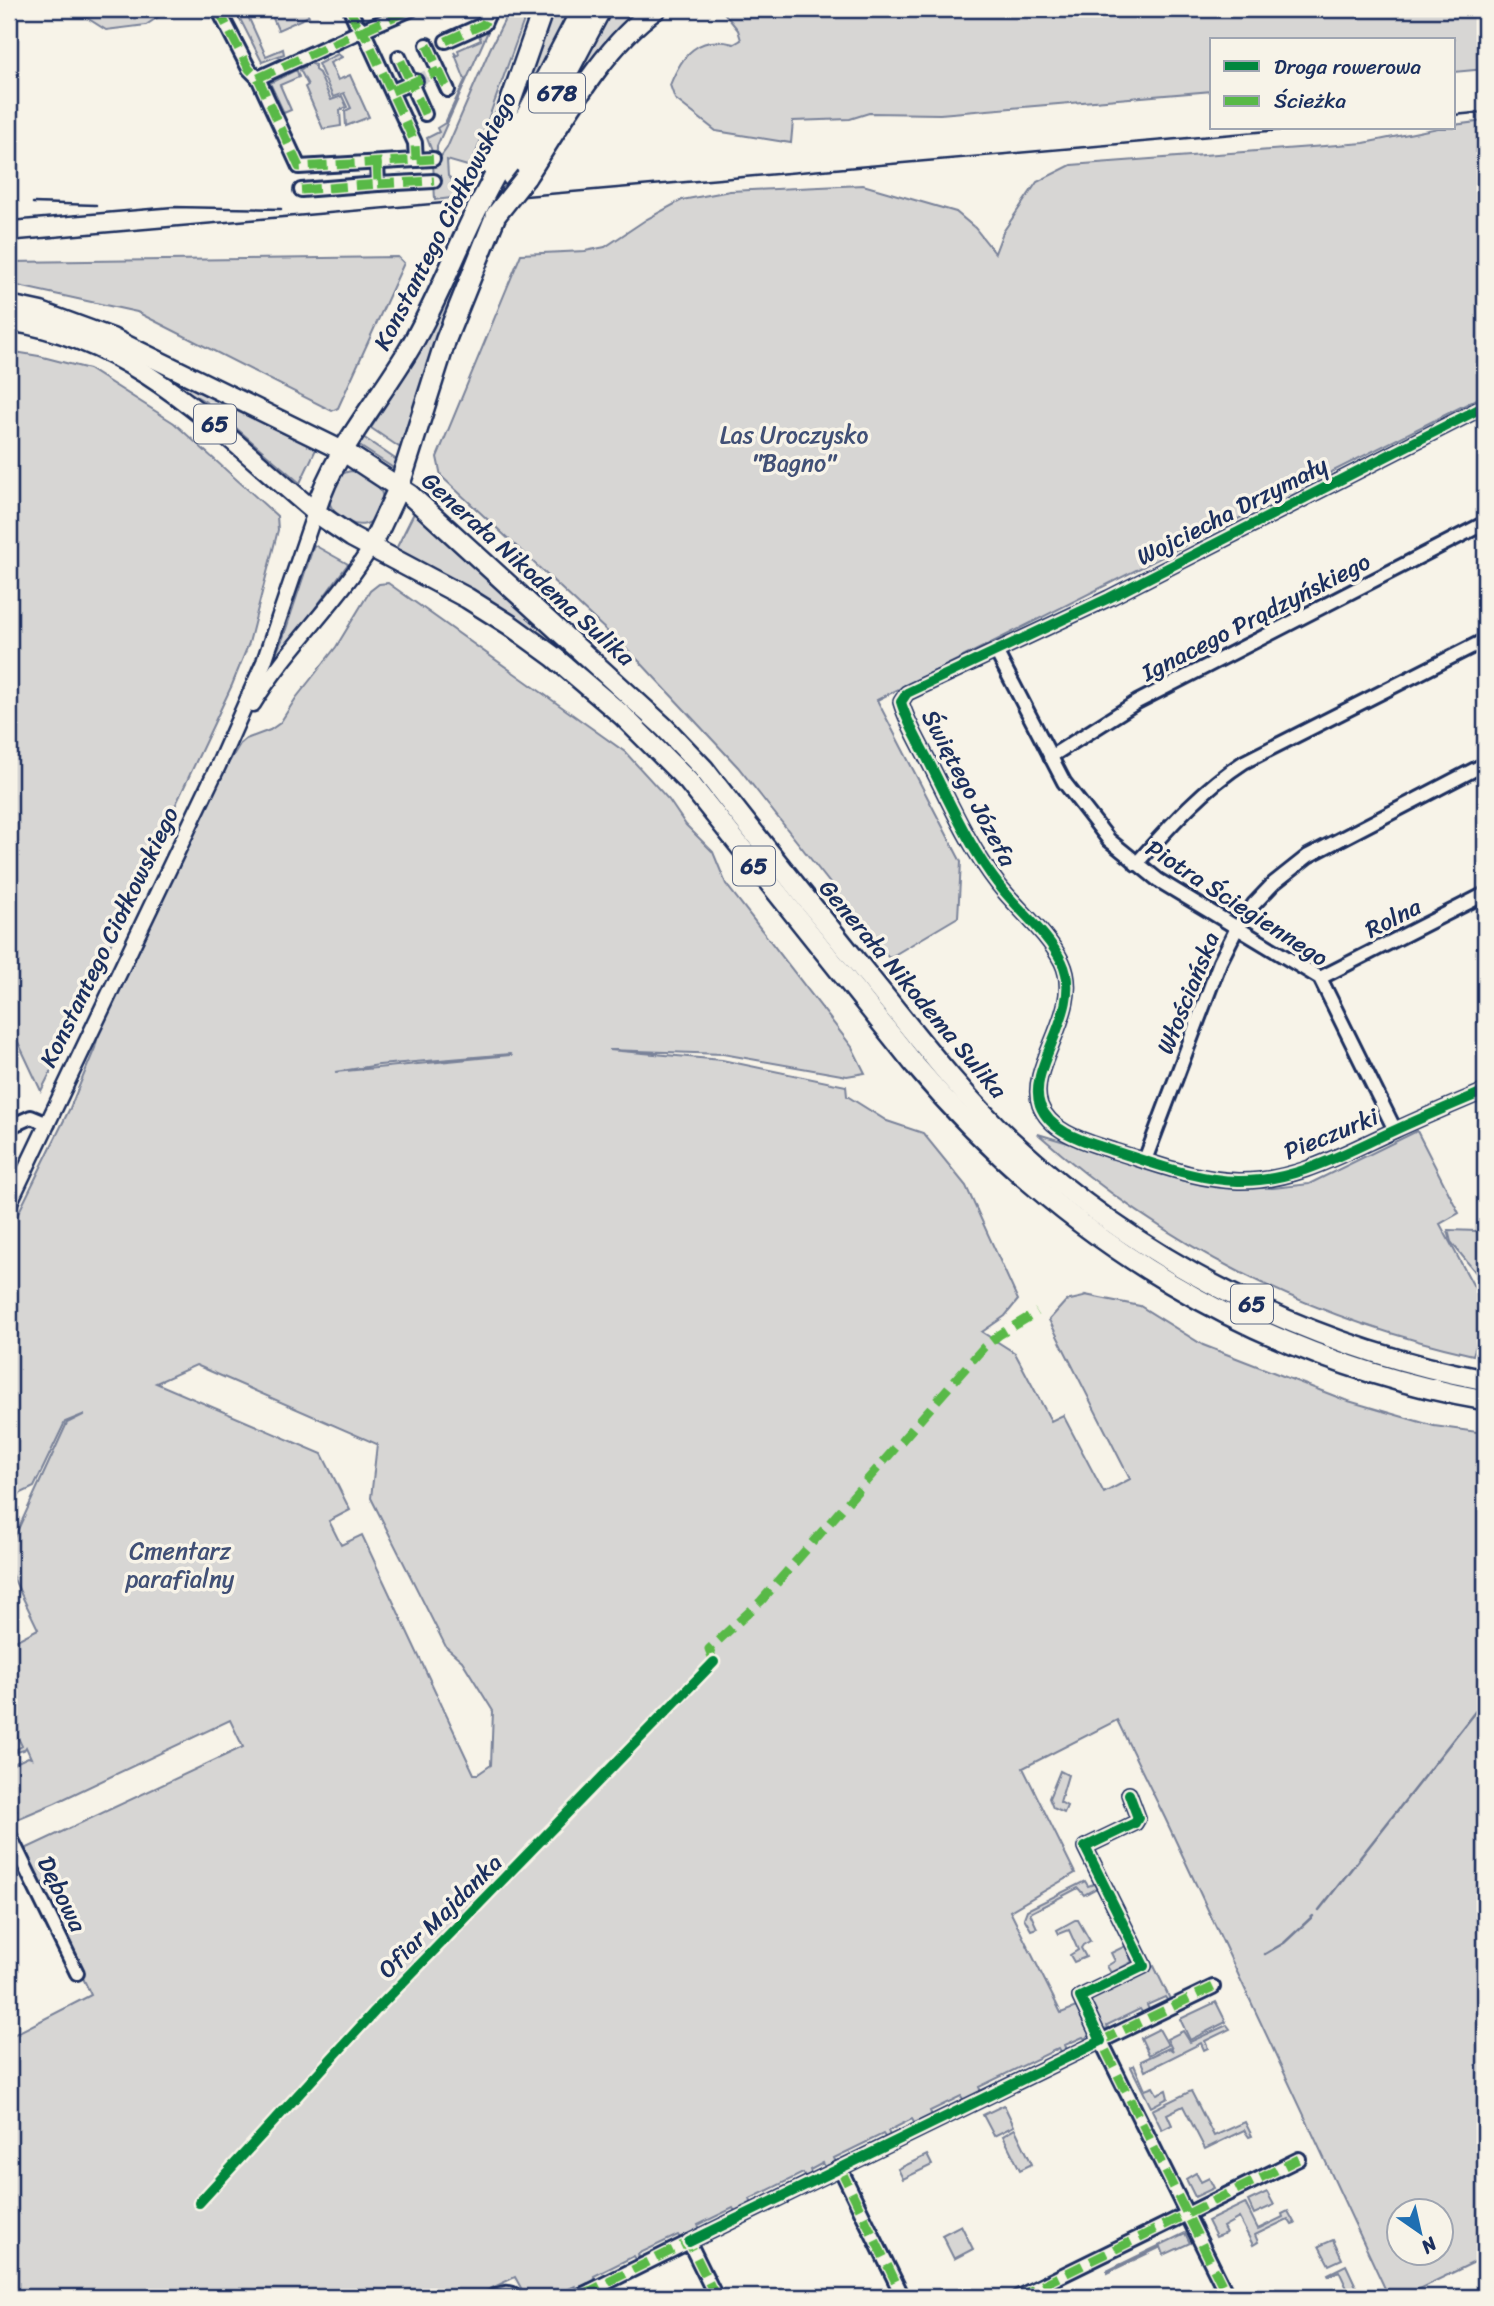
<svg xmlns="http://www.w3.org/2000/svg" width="1494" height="2306" font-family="Sriracha,sans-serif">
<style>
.green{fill:#d7d6d4;stroke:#798299;stroke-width:2;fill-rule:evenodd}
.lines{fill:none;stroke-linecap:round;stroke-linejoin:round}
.stream{stroke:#727c95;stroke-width:2.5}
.minor-tunnel{stroke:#cbcccc;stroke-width:12;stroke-dasharray:12 6;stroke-linecap:butt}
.minor-casing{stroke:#1b2f5e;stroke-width:18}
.tertiary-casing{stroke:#1b2f5e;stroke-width:19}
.primary-casing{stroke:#1b2f5e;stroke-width:23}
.trunk-casing{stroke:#1b2f5e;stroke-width:24}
.minor{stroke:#f7f3e8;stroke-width:12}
.tertiary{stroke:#f7f3e8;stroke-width:14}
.primary{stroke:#f7f3e8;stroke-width:18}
.trunk{stroke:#f7f3e8;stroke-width:19}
.rail{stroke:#1b2f5e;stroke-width:2.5}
.trunk-bridge-casing{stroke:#1b2f5e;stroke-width:24;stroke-linecap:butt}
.trunk-bridge{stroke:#f7f3e8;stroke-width:19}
.quiet{stroke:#58b947;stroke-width:9;stroke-dasharray:18 9;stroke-linecap:butt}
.cycleway-casing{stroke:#f7f3e8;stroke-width:15}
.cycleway{stroke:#00873e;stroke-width:10}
.labels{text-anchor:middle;stroke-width:7;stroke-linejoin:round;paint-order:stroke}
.shield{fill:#f7f3e8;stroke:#5d6a87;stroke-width:2}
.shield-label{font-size:23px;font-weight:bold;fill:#1b2f5e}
.street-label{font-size:24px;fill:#1b2f5e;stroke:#f7f3e8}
.park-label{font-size:24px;fill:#415076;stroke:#f7f3e8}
</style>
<rect width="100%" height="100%" fill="#f7f3e8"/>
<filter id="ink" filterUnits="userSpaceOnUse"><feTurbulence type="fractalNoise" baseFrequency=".0143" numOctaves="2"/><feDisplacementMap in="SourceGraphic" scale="14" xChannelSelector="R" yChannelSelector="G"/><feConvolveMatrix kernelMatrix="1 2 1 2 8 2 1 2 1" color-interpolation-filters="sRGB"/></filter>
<g filter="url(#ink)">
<g class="green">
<polygon points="80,9 170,9 146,25 106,30 84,16"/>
<polygon points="235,9 258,9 247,14 266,56 283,49 284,54 262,62"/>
<polygon points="269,9 286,9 288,11 306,9 309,16 278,30"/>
<polygon points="498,9 437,146 437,150 433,154 427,138 439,132 437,128 445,123 465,80 454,52 457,56 459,54 458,50 481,40 478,33 492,12"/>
<polygon points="510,9 528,9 471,167 447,160 448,176 462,189 460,197 435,200 433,162 439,159 447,148 490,49"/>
<polygon points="549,9 574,9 510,131"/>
<polygon points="607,9 646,9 522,171"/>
<path d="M721 9H1485V69L1454 72V40H1212V91L940 114 869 113 850 119 793 121 791 143 716 131 675 99 670 85C682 55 698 34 734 44L741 40 738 30Z"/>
<polygon points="338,54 342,57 330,63 338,80 350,75 369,117 346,126 345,111 351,108 344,93 333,97 318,64"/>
<polygon points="310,63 315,65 315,70 319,73 331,100 342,96 347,107 340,110 341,126 323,129 305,87 308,85 300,70"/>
<polygon points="294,71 297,71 299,77 280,85 291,110 284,113 270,83"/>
<polygon points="1485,121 1485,395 877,700 961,862 958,917 889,958 738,767 640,662 441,476 437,457 521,254 585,251 605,247 647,219 682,200 730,191 863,185 956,212 975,228 995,253 1003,232 1037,182 1071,165 1364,143 1438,128 1454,128 1454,125"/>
<polygon points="480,222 484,223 402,449 371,428 409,369 442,308"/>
<polygon points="398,257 404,263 338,408 332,411 137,312 9,284 9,262"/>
<polygon points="9,351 39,356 89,369 174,423 277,516 278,530 249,643 232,685 122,919 70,1034 41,1091 9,1023"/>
<polygon points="128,356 318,445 300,483 206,402"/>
<polygon points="363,437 398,461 395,469 358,445"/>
<path d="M352 471C358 472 361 474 367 477 383 488 386 495 378 513 365 539 329 516 329 499 330 494 333 488 335 484 339 475 343 472 352 471Z"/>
<polygon points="414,513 548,635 583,661 698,774 968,1116 672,755 395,551"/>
<polygon points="314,545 348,564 267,673 283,638"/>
<path d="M388 583 625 752 669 800 686 825 713 852 726 884 852 1047 865 1073 847 1076 723 1054 609 1050 722 1060 846 1086 847 1096 887 1121 923 1133 966 1186 1018 1300 1005 1316 982 1332 1015 1353 1051 1421 1063 1415 1104 1493 1130 1479 1049 1320 1066 1301 1084 1297 1085 1295 1140 1306 1203 1345 1345 1400 1434 1426 1485 1433V2257L1402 2297H1389L1165 1818 1117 1720 1023 1768 1075 1873 1010 1911 1061 2013 1076 2007 1089 2034 1085 2039 1083 2037 1065 2045 1068 2052 1063 2055 1059 2048 979 2087 982 2094 965 2102 961 2096 930 2111 933 2118 916 2126 912 2119 888 2131 891 2138 887 2140 883 2134 834 2158 837 2165 826 2170 823 2163 810 2170 812 2176 807 2179 803 2173 750 2199 752 2205 736 2213 733 2208 698 2225 701 2231 682 2241 678 2235 638 2254 640 2260 637 2261 634 2256 594 2276 596 2282 578 2291 575 2286 551 2297H526L515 2277 473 2297H9V2037L91 1995 23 1850 243 1747 230 1720 55 1803 10 1822 9 1815 17 1811 9 1794V1766L28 1757 31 1758 26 1747 24 1750 17 1752V1749L22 1746 9 1719V1644L38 1629 9 1569V1549L67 1423 85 1414 65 1422 34 1487 9 1499V1232L70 1108 95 1048 100 1027 226 767 240 744 246 739 270 730 280 723 296 698 336 647 370 591 379 584ZM510 1054 511 1055 335 1072 379 1065ZM196 1365 377 1444 371 1498 446 1647 462 1661 493 1711 491 1765 478 1774H474L362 1535 341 1545 329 1521 350 1510 322 1454 156 1383ZM1400 2212H1442V2254H1400Z"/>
<path d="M1417 1131 1459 1213 1440 1224 1485 1307V1317L1473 1355C1307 1318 1166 1247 1038 1134L1212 1186 1273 1188 1309 1184Z"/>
<polygon points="1448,1230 1477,1231 1485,1244 1485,1284 1451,1242"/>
<polygon points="1060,1771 1068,1775 1060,1802 1067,1806 1064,1813 1053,1808 1049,1798"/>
<polygon points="1085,1881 1088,1886 1094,1884 1097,1888 1084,1895 1078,1888 1030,1913 1037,1928 1031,1930 1024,1918 1027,1910"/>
<polygon points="1075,1920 1078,1920 1090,1941 1083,1945 1081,1948 1086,1957 1074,1962 1070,1955 1078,1950 1069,1930 1059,1934 1057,1930"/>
<polygon points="1125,1946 1132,1962 1111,1973 1107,1966 1115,1961 1111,1953"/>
<polygon points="1154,1966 1171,2001 1169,2003 1165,1997 1147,2005 1150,2012 1144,2015 1140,2009 1107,2025 1108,2028 1104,2029 1089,1999 1091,1996"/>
<polygon points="1216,2002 1226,2022 1190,2040 1180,2019"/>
<polygon points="1227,2025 1230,2029 1205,2041 1208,2048 1204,2050 1201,2043 1145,2071 1141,2061 1169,2048 1173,2051 1167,2039 1183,2031 1190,2042"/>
<polygon points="1159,2029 1168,2045 1149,2055 1141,2038"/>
<polygon points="1134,2065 1145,2090 1153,2087 1157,2094 1166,2090 1168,2098 1151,2107 1131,2067"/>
<polygon points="1191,2091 1214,2136 1245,2122 1252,2136 1249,2137 1244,2130 1205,2149 1183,2106 1167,2114 1172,2125 1162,2130 1152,2110"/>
<polygon points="1004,2105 1014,2126 994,2136 983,2115"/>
<polygon points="1015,2129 1032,2164 1020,2170 1003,2136"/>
<polygon points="927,2155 932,2165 903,2179 898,2169"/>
<polygon points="1196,2173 1201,2182 1209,2178 1214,2188 1195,2197 1186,2179"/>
<polygon points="1267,2192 1274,2205 1254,2214 1248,2201"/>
<polygon points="1245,2203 1258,2229 1283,2217 1282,2214 1288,2211 1295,2224 1292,2225 1288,2219 1255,2235 1258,2242 1253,2245 1239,2218 1223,2227 1226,2233 1216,2237 1208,2221"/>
<polygon points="961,2225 973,2249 954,2259 942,2235"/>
<polygon points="1185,2233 1190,2243 1164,2255 1161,2247 1107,2273 1107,2271"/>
<polygon points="1333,2240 1342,2259 1329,2265 1319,2246"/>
<polygon points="1346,2265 1361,2297 1351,2297 1339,2271 1329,2276 1328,2274"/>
</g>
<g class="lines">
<g class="stream">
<polyline points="1319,1910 1485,1699"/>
<polyline points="1265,1954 1284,1943 1313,1916"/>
</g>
<polyline class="minor-tunnel" points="416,81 434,73"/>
<defs>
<g id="minor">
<polyline points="218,9 249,69 258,78 299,167 433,159"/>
<polyline points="350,9 356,23 363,30 412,9"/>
<polyline points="446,41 484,24 488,15 485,9"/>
<polyline points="427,45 448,90"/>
<polyline points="258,78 363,30 415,143 416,160"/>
<polyline points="416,81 411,83 425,114"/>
<polyline points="392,91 411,83 399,57"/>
<polyline points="378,184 434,181"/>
<polyline points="301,190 378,184 377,163"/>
<path d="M1485 406 1109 598 907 693 901 702C907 723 920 744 930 764 951 805 970 848 998 884 1018 910 1047 932 1062 962 1085 1010 1026 1066 1040 1105 1051 1134 1088 1142 1114 1151 1154 1163 1195 1180 1238 1181 1295 1182 1342 1154 1393 1131 1423 1117 1454 1104 1485 1091"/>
<polyline points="996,651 1064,782 1109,840 1158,880 1320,978 1395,1130"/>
<polyline points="1050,757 1137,702 1485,523"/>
<path d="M1136 864C1169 827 1202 789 1244 762L1485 640"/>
<polyline points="1320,978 1485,894"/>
<polyline points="9,1127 31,1117 48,1124"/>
<polyline points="1145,1160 1220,962 1237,928 1254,904 1274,883 1308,856 1485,764"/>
<polyline points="9,1834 77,1973"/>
<polyline points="1213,1987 1101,2041 1228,2297"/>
<polyline points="840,2168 903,2297"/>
<polyline points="689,2242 1101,2041 1080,1997 1144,1966 1085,1847 1135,1823 1138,1818 1129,1794"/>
<path d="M493 2297C502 2293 509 2290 517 2297"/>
<polyline points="577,2297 590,2291"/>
<polyline points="593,2297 590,2291 689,2242 716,2297"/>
<polyline points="1018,2297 1299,2159"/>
</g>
<g id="tertiary">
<path d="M253 704C287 648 337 603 371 547"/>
<polyline points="9,1204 218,766 264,662 315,512"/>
</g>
<g id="primary">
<polyline points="9,305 41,312 112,338 343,451"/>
<path d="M9 321C138 340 220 433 315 512"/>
</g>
<g id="trunk">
<polyline points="488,166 543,9"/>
<polyline points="494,177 582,9"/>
<polyline points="512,177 601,9"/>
<path d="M526 177C562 122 602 47 656 9"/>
<path d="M476 211C454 256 436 303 411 346 379 401 334 450 315 512L352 537 467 598 510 625 554 657 622 715 688 781 915 1065C1062 1240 1259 1360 1485 1400"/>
<path d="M343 451 410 495 665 728 704 769C761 843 820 916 878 988 920 1040 961 1094 1010 1140 1142 1263 1308 1347 1485 1380"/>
<polyline points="371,547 399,487 446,339 496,215"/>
</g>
</defs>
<use href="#minor" class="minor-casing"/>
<use href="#tertiary" class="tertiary-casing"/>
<use href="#primary" class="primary-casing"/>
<use href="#trunk" class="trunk-casing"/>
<use href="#minor" class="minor"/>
<use href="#tertiary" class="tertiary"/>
<use href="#primary" class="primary"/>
<use href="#trunk" class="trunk"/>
<g class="rail">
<polyline points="1454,115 1485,112"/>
<polyline points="33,203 96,205"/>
<polyline points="9,221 173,207 281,209"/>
<polyline points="9,241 1304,128"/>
</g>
<defs>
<g id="trunk-bridge">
<polyline points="476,211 494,177"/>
<polyline points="496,215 526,177"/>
</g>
</defs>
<use href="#trunk-bridge" class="trunk-bridge-casing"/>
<use href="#trunk-bridge" class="trunk-bridge"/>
<g class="quiet">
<polyline points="218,9 249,69 258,78 299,167 433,159"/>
<polyline points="350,9 356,23 363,30 412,9"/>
<polyline points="446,41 484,24 488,15 485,9"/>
<polyline points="427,45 448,90"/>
<polyline points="258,78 363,30 415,143 416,160"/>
<polyline points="392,91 411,83 399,57"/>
<polyline points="425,114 411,83 439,71"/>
<polyline points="378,184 434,181"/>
<polyline points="301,190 378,184 377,163"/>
<polyline points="714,1662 709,1649 761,1601 984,1347 999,1335 1037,1312"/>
<polyline points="1213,1987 1101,2041 1228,2297"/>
<polyline points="840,2168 903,2297"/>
<polyline points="577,2297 590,2291"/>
<polyline points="593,2297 590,2291 689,2242 716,2297"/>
<polyline points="1018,2297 1299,2159"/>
</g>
<defs>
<g id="cycleway">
<path d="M1485 406 1109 598 907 693 901 702C907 723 920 744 930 764 951 805 970 848 998 884 1018 910 1047 932 1062 962 1085 1010 1026 1066 1040 1105 1051 1134 1088 1142 1114 1151 1154 1163 1195 1180 1238 1181 1295 1182 1342 1154 1393 1131 1423 1117 1454 1104 1485 1091"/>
<polyline points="199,2203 375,2011 714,1662"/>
<polyline points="689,2242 1101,2041 1080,1997 1144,1966 1085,1847 1135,1823 1138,1818 1129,1794"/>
</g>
</defs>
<use href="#cycleway" class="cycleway-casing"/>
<use href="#cycleway" class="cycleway"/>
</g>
</g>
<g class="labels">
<g class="shield">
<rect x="529" y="73.5" width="56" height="39" rx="5"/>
<rect x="194" y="404.5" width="42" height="39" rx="5"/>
<rect x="733" y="846.5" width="42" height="39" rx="5"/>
<rect x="1231" y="1284.5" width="42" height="39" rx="5"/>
</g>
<g class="shield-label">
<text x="557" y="101">678</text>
<text x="215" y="432">65</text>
<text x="754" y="874">65</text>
<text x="1252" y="1312">65</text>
</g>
<g class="street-label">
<text transform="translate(445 221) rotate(-63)" y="8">Konstantego Ciołkowskiego</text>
<text transform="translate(1232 511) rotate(-27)" y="8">Wojciecha Drzymały</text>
<text transform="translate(528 569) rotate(42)" y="8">Generała Nikodema Sulika</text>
<text transform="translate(1256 617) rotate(-27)" y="8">Ignacego Prądzyńskiego</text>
<text transform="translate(969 788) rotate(62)" y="8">Świętego Józefa</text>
<text transform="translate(1237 903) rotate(33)" y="8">Piotra Ściegiennego</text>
<text transform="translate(1393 918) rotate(-27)" y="8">Rolna</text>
<text transform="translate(109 937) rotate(-64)" y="8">Konstantego Ciołkowskiego</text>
<text transform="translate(913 989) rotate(50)" y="8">Generała Nikodema Sulika</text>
<text transform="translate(1188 993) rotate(-68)" y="8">Włościańska</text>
<text transform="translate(1331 1134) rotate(-22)" y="8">Pieczurki</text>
<text transform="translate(62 1894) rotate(64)" y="8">Dębowa</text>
<text transform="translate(440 1916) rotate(-45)" y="8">Ofiar Majdanka</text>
</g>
<g class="park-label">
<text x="794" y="443">Las Uroczysko<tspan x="794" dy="28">"Bagno"</tspan></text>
<text x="180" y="1559">Cmentarz<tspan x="180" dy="28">parafialny</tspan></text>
</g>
</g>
<rect width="1494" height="2306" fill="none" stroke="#f7f3e8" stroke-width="35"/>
<rect x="18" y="18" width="1459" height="2271" fill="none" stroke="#1b2f5e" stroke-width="2.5" filter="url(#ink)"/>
<rect x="1210" y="38" width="245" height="91" fill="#f7f3e8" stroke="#9fa5b1" stroke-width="2"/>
<rect x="1224" y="61" width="35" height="10" fill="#00873e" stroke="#9fa5b1" stroke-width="2"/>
<text x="1274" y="74" font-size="21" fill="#1b2f5e">Droga rowerowa</text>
<rect x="1224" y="96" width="35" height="10" fill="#58b947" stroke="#9fa5b1" stroke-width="2"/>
<text x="1274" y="108" font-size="21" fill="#1b2f5e">Ścieżka</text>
<g transform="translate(1420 2232) rotate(146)"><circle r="33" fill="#f7f3e8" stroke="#9fa5b1" stroke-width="2"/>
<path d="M0-5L12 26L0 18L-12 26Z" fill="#1f6fb2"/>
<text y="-10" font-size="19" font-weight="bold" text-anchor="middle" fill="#1b2f5e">N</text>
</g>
</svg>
